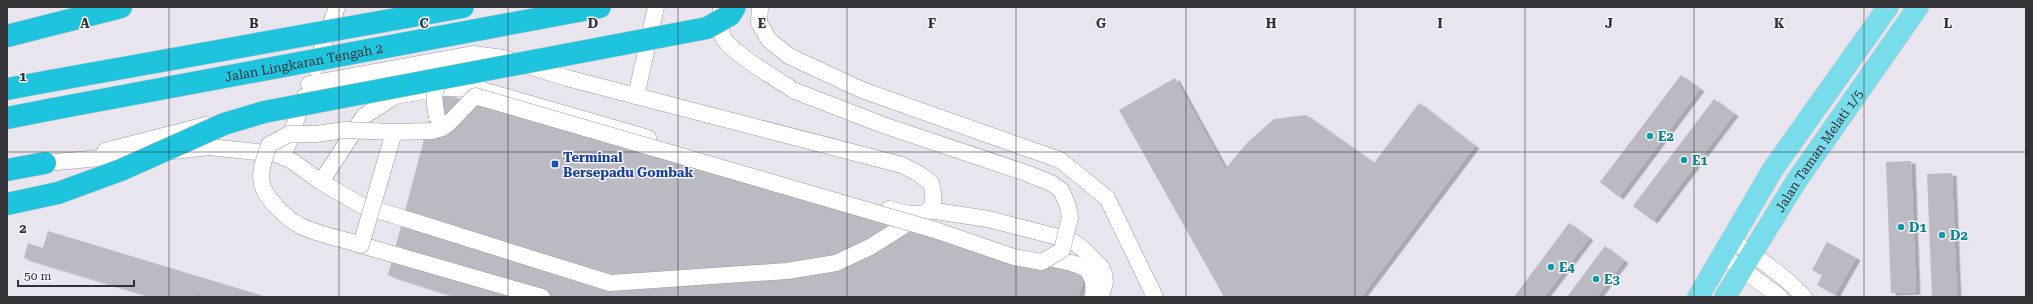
<svg xmlns="http://www.w3.org/2000/svg" width="2033" height="304" font-family="'Roboto Serif',serif">
<style>
.building{fill:#bbbac3;filter:url(#shadow)}
.lines{fill:none;stroke-linecap:round;stroke-linejoin:round}
.minor-casing{stroke:#9c9aa3;stroke-width:17}
.major-casing{stroke:#c6c6c7;stroke-width:22}
.highway-casing{stroke:#c6c6c7;stroke-width:23}
.minor{stroke:#fff;stroke-width:16}
.major{stroke:#78dceb;stroke-width:21}
.highway{stroke:#1ec4de;stroke-width:22}
.minor-bridge-casing{stroke:#9c9aa3;stroke-width:17;stroke-linecap:butt}
.highway-bridge-casing{stroke:#c6c6c7;stroke-width:23;stroke-linecap:butt}
.minor-bridge{stroke:#fff;stroke-width:16}
.highway-bridge{stroke:#1ec4de;stroke-width:22}
.grid{fill:none;stroke:#333236;stroke-width:1;stroke-opacity:0.55}
.culture-dot{fill:#0f9aa8;stroke:#f5f2fc;stroke-width:1.5}
.transit-dot{fill:#1a4fb4;stroke:#f5f2fc;stroke-width:1.5}
.labels{text-anchor:middle;stroke-width:3;stroke-linejoin:round;paint-order:stroke}
.street-label{font-size:13px;fill:#333236;stroke:#f5f2fc}
.culture-label{font-size:13px;font-weight:bold;fill:#0d838f;stroke:#f5f2fc;text-anchor:start}
.transit-label{font-size:13px;font-weight:bold;fill:#164399;stroke:#f5f2fc;text-anchor:start}
.grid-label{font-size:13px;text-anchor:middle;font-weight:bold;fill:#333236;stroke:#f5f2fc;stroke-width:3;stroke-linejoin:round;paint-order:stroke}
</style>
<defs>
<filter id="shadow"><feDropShadow dx="4.5" dy="2.5" stdDeviation="0" flood-color="#0004"/></filter>
</defs>
<rect width="100%" height="100%" fill="#e8e5ef"/>
<g class="building">
<polygon points="1681,75 1700,89 1619,197 1600,182"/>
<polygon points="1175,78 1225,169 1248,142 1274,119 1306,115 1374,163 1419,103 1475,146 1361,297 1224,297 1119,110"/>
<polygon points="442,91 459,99 1086,272 1078,297 458,297 438,291 388,275 431,113"/>
<polygon points="1714,99 1734,114 1653,221 1633,206"/>
<polygon points="1911,161 1916,292 1891,293 1886,162"/>
<polygon points="1952,173 1957,297 1932,297 1927,174"/>
<polygon points="1569,223 1589,238 1544,297 1514,297"/>
<polygon points="48,231 267,297 207,297 196,294 195,297 153,297 24,258 28,243 43,248"/>
<polygon points="1827,242 1856,258 1835,295 1817,285 1822,275 1812,270"/>
<polygon points="1605,246 1624,261 1597,297 1567,297"/>
</g>
<g class="lines">
<defs>
<g id="minor">
<path d="M721 7C720 15 720 27 722 35 727 51 780 81 795 91"/>
<polyline points="760,7 759,23 769,40 789,56 862,90 1060,160 1107,198 1155,297"/>
<polyline points="315,68 337,7"/>
<path d="M309 84 473 54 503 58 567 78 902 165 919 174 931 183C941 220 915 217 889 209"/>
<polyline points="636,96 656,7"/>
<polyline points="287,147 304,97"/>
<polyline points="105,151 206,125"/>
<polyline points="174,151 209,147 276,154 292,161 321,182 361,205 610,283 787,271 836,263 870,247 918,217"/>
<polyline points="45,163 145,154"/>
<polyline points="321,182 364,116 395,96 440,88 479,89 648,138"/>
<polyline points="929,210 988,219 1070,240 1082,248 1101,267 1104,274 1105,282 1101,297"/>
<path d="M1732 241C1757 257 1784 275 1804 297"/>
<polyline points="361,245 542,297"/>
<polyline points="1723,255 1780,297"/>
<path d="M1050 258C1077 265 1097 263 1093 297"/>
</g>
<g id="major">
<polyline points="1698,297 1773,169 1888,7"/>
<path id="s1" d="M1725 297 1797 180 1918 7"/>
</g>
<g id="highway">
<polyline points="7,36 121,7"/>
<polyline points="7,89 50,81"/>
<polyline points="7,118 53,109"/>
<polyline points="7,170 45,163"/>
<polyline points="7,204 58,193"/>
</g>
</defs>
<use href="#minor" class="minor-casing"/>
<use href="#major" class="major-casing"/>
<use href="#highway" class="highway-casing"/>
<use href="#minor" class="minor"/>
<use href="#major" class="major"/>
<use href="#highway" class="highway"/>
<defs>
<g id="minor-bridge">
<path d="M437 117C434 102 431 88 444 78"/>
<path d="M394 132 361 245C343 239 315 234 299 225 287 219 265 198 262 184 259 170 265 158 269 145L289 134H316L345 130 394 132 432 131 442 128 450 122 475 96 935 230 1014 257 1042 262 1062 250 1070 217 1068 206 1061 190 1051 183 1026 173 883 125 795 91"/>
</g>
<g id="highway-bridge">
<polyline points="50,81 463,7"/>
<path id="s2" d="M53 109 600 7"/>
<polyline points="58,193 121,170 224,124 264,112 707,28 730,15 735,7"/>
</g>
</defs>
<use href="#minor-bridge" class="minor-bridge-casing"/>
<use href="#highway-bridge" class="highway-bridge-casing"/>
<use href="#minor-bridge" class="minor-bridge"/>
<use href="#highway-bridge" class="highway-bridge"/>
</g>
<path class="grid" d="M169 7V297M339 7V297M508 7V297M678 7V297M847 7V297M1016 7V297M1186 7V297M1355 7V297M1525 7V297M1694 7V297M1864 7V297M7 152H2026"/>
<g class="culture-dot">
<circle cx="1650" cy="136" r="4"/>
<circle cx="1684" cy="160" r="4"/>
<circle cx="1901" cy="227" r="4"/>
<circle cx="1942" cy="235" r="4"/>
<circle cx="1551" cy="267" r="4"/>
<circle cx="1596" cy="279" r="4"/>
</g>
<rect class="transit-dot" x="551" y="160" width="8" height="8" rx="2"/>
<g class="labels">
<g class="street-label">
<text dy="5" stroke="none"><textPath href="#s2" startOffset="255">Jalan Lingkaran Tengah 2</textPath></text>
<text dy="5" stroke="none"><textPath href="#s1" startOffset="174">Jalan Taman Melati 1/5</textPath></text>
</g>
<g class="culture-label">
<text x="1658" y="141">E2</text>
<text x="1692" y="165">E1</text>
<text x="1909" y="232">D1</text>
<text x="1950" y="240">D2</text>
<text x="1559" y="272">E4</text>
<text x="1604" y="284">E3</text>
</g>
<g class="transit-label">
<text x="563" y="162">Terminal<tspan x="563" dy="15">Bersepadu Gombak</tspan></text>
</g>
</g>
<g class="grid-label">
<text x="85" y="28">A</text>
<text x="254" y="28">B</text>
<text x="424" y="28">C</text>
<text x="593" y="28">D</text>
<text x="762" y="28">E</text>
<text x="932" y="28">F</text>
<text x="1101" y="28">G</text>
<text x="1271" y="28">H</text>
<text x="1440" y="28">I</text>
<text x="1609" y="28">J</text>
<text x="1779" y="28">K</text>
<text x="1948" y="28">L</text>
<text x="23" y="81">1</text>
<text x="23" y="233">2</text>
</g>
<rect width="2033" height="304" fill="none" stroke="#333236" stroke-width="16"/>
<path d="M18 280v6h116v-6" fill="none" stroke="#333236" stroke-width="2"/>
<text x="24" y="280" font-size="12" fill="#333236" stroke="#f5f2fc" stroke-width="3" paint-order="stroke">50 m</text>
</svg>
